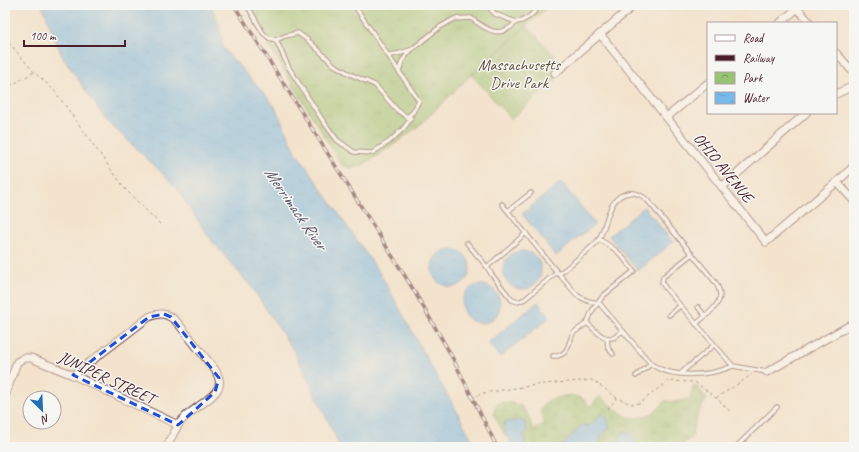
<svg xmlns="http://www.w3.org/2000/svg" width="859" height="452" font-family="Caveat,sans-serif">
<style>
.grass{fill:url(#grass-tufts);stroke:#70724e}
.wetland{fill:url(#wetland-marsh);stroke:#70724e}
.park{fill:url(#park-crowns);stroke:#70724e}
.pitch{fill:#97c472;stroke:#70724e}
.water{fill:url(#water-ripples);stroke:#606c8b}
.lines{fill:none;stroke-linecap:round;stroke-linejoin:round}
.lane-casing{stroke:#633c43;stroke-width:5.5}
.street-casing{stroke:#633c43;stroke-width:9}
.path{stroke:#633c43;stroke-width:1;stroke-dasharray:3 3;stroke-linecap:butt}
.lane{stroke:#fff;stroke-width:3.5}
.street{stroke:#fff;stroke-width:7}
.rail-casing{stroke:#4a1f2b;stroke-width:3.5}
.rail{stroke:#f6f6f2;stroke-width:2;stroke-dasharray:6;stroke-linecap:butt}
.marked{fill:none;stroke:#1d4ed8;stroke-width:3;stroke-dasharray:8 5;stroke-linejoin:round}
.labels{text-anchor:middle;stroke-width:3;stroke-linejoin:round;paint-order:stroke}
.park-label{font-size:16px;fill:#615140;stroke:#f6f6f2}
.street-label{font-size:16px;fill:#4a1f2b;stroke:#f6f6f2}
.water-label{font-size:17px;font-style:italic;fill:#59556e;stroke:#f6f6f2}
</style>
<defs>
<pattern id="grass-tufts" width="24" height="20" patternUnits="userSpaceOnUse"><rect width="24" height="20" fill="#97c472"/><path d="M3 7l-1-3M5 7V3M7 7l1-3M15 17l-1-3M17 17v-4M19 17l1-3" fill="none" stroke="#7d9f5e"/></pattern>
<pattern id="wetland-marsh" width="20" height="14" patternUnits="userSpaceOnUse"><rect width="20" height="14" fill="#97c472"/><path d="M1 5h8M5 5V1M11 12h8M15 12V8" fill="none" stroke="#7d9f5e"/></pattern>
<pattern id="park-crowns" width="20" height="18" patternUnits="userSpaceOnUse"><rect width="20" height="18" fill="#97c472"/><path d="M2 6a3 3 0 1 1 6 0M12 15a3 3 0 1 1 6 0" fill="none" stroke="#7d9f5e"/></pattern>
<pattern id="water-ripples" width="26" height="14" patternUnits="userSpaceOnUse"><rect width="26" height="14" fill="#75baeb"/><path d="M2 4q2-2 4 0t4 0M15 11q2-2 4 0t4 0" fill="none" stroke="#679fca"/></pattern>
</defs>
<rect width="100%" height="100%" fill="#f6f6f2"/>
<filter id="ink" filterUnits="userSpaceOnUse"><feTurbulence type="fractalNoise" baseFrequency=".025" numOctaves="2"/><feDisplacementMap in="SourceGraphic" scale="8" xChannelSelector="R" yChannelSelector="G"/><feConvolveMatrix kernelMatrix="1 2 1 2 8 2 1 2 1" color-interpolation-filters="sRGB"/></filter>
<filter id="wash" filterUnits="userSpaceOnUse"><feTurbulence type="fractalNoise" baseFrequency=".012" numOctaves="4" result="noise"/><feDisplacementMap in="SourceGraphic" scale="16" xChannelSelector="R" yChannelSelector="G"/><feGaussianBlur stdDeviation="0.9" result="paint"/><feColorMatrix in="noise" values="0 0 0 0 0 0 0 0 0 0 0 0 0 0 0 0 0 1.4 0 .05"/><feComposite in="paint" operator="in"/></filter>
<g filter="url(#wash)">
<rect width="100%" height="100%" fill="#f3e3cd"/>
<polygon class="grass" points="244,5 549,5 470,76 421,124 391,147 361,166 351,168 342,165"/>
<path class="wetland" d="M696 385 707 399 699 411 694 426 692 437 683 444V447H638L634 437 629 432H623L614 447H598L601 436V413L595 421 587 427 582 425 564 444 559 447H525L524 436 504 427 509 439 505 435 494 415 495 407 501 402 512 403 521 406 528 415 533 430 542 425 544 421 540 409 545 403 552 399 570 395 582 398 591 408 596 400 600 397C609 403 623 417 632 418 637 419 643 416 648 415 656 412 660 408 665 401L675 402 690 399 693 386Z"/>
<polygon class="park" points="527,26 558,60 548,69 557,78 511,119 472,75"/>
<polygon class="pitch" points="509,52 528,76 515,86 496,63"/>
<g class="water">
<polygon points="42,5 209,5 214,12 219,25 223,48 274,105 296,152 381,275 442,386 455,408 476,447 340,447 335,435 295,353 253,289 212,241 185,202 180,192 158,169 106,120 62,56"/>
<polygon points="561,182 595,224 556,256 522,214"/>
<polygon points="644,207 673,242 638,271 609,236"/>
<circle cx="451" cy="268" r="19"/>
<circle cx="522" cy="270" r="19"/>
<circle cx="481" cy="304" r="19"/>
<polygon points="538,302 550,317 500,357 488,343"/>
<polygon points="601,413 607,418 610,427 601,436 598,447 559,447 564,444 582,425 588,427 595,421"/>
<polygon points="524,420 527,431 524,436 525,447 512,447 504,427 505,422"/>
<polygon points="623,432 629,432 634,437 638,447 614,447"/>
</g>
</g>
<g filter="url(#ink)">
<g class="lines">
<defs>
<g id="lane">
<polyline points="247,5 263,33 269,38 276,40"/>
<polyline points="354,5 419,101 413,112 407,117 397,110 375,85 352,75 334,65 310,42 298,33 285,36 276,40 289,68 323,121 337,140 354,152 372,153 390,141 404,128 411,118 407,117"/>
<polyline points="487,5 495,14 516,22 522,21 530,16 535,11 539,5"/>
<path d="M388 55C396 55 402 53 410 50"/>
<path d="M399 72 402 61 411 50 440 27 454 19 471 18C487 30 500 40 516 22"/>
<path d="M502 204 557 272 578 296 588 301 599 303 651 364C672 379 710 376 733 366"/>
<polyline points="508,211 531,193"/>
<polyline points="526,233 487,267 492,275 512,300 518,302 525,299 557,272"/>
<path d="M599 239 613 248 621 255 634 271 603 296 592 311 587 323C594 329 604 342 615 337 618 335 620 332 623 331"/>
<polyline points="467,243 487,267"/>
<polyline points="692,254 663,277 662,283 666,289 733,366 767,372"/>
<path d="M559 274C567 268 575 261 583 254 588 250 595 245 599 239 608 224 607 196 629 193 637 192 643 196 648 201L716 283C718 287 720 291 720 295 720 306 704 317 696 324"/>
<polyline points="698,307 705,316"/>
<polyline points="669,315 680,306"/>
<polyline points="607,338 608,348 613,354"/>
<polyline points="553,356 558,356 564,353 567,349 573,333 587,323"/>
<polyline points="681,373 714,345"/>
<polyline points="636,376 651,364"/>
<polyline points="736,447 777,407"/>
</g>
<g id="street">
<polyline points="797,8 810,23"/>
<polyline points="780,23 801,5"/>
<polyline points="600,34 766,242 837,182 854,166"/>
<polyline points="836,53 854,73"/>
<polyline points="555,73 634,5"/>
<polyline points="836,94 849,88 854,85"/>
<polyline points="667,117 708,83"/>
<polyline points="837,182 854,201"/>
<polyline points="722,187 806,113"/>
<polyline points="767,372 854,323"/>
<path d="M73 375 149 317C161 312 167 313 177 322L216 371C218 376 221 381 219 386 216 397 193 409 185 417 176 425 172 437 167 447"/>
<polyline points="5,396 17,362 24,358 31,358 73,375 178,425"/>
</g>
</defs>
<use href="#lane" class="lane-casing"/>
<use href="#street" class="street-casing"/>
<g class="path">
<polyline points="5,38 34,72 54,90 126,190 162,226"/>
<polyline points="5,89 34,72"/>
<polyline points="472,398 483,393 543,384 593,380 617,398 631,404 640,403 668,381 695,382 716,398 730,411"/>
<polyline points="716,398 750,376 752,375"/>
<polyline points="608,409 617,398"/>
</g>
<use href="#lane" class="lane"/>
<use href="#street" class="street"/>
<defs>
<polyline id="rail" points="234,5 410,284 450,353 497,447"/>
</defs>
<use href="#rail" class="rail-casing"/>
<use href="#rail" class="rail"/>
</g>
</g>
<path d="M0 0H859V452H0ZM164 314 171 317 219 378 215 392 178 425 73 375 149 317Z" fill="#f3e3cd" fill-opacity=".55" fill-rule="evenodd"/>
<path class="marked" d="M164 314 171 317 219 378 215 392 178 425 73 375 149 317Z"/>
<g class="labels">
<g class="park-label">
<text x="519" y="70">Massachusetts<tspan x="519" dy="18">Drive Park</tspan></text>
</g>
<g class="street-label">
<text transform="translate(724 167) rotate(51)" y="6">OHIO AVENUE</text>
<text transform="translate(107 377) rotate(25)" y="6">JUNIPER STREET</text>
</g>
<g class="water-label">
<text transform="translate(296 208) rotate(55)" y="6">Merrimack River</text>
</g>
</g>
<rect width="859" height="452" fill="none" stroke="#f6f6f2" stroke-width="20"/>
<rect x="707" y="22" width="130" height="92" fill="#f6f6f2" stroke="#b1a0a2"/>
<rect x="715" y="35" width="20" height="6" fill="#ffffff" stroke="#b1a0a2"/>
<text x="743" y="42" font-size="12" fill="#4a1f2b">Road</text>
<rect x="715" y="55" width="20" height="6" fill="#4a1f2b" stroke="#b1a0a2"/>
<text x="743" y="62" font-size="12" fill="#4a1f2b">Railway</text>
<rect x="715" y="72" width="20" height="12" fill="url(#park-crowns)" stroke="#b1a0a2"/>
<text x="743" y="82" font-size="12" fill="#4a1f2b">Park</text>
<rect x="715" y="92" width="20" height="12" fill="url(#water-ripples)" stroke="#b1a0a2"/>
<text x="743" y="102" font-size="12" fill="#4a1f2b">Water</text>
<g transform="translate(42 410) rotate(156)"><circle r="19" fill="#f6f6f2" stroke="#b1a0a2"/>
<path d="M0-3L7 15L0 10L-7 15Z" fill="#1f6fb2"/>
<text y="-6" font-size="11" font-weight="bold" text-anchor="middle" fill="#4a1f2b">N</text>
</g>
<path d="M24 40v6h101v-6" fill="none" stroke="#4a1f2b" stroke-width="2"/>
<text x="30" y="40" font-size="12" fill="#4a1f2b" stroke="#f6f6f2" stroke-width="3" paint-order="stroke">100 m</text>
</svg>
